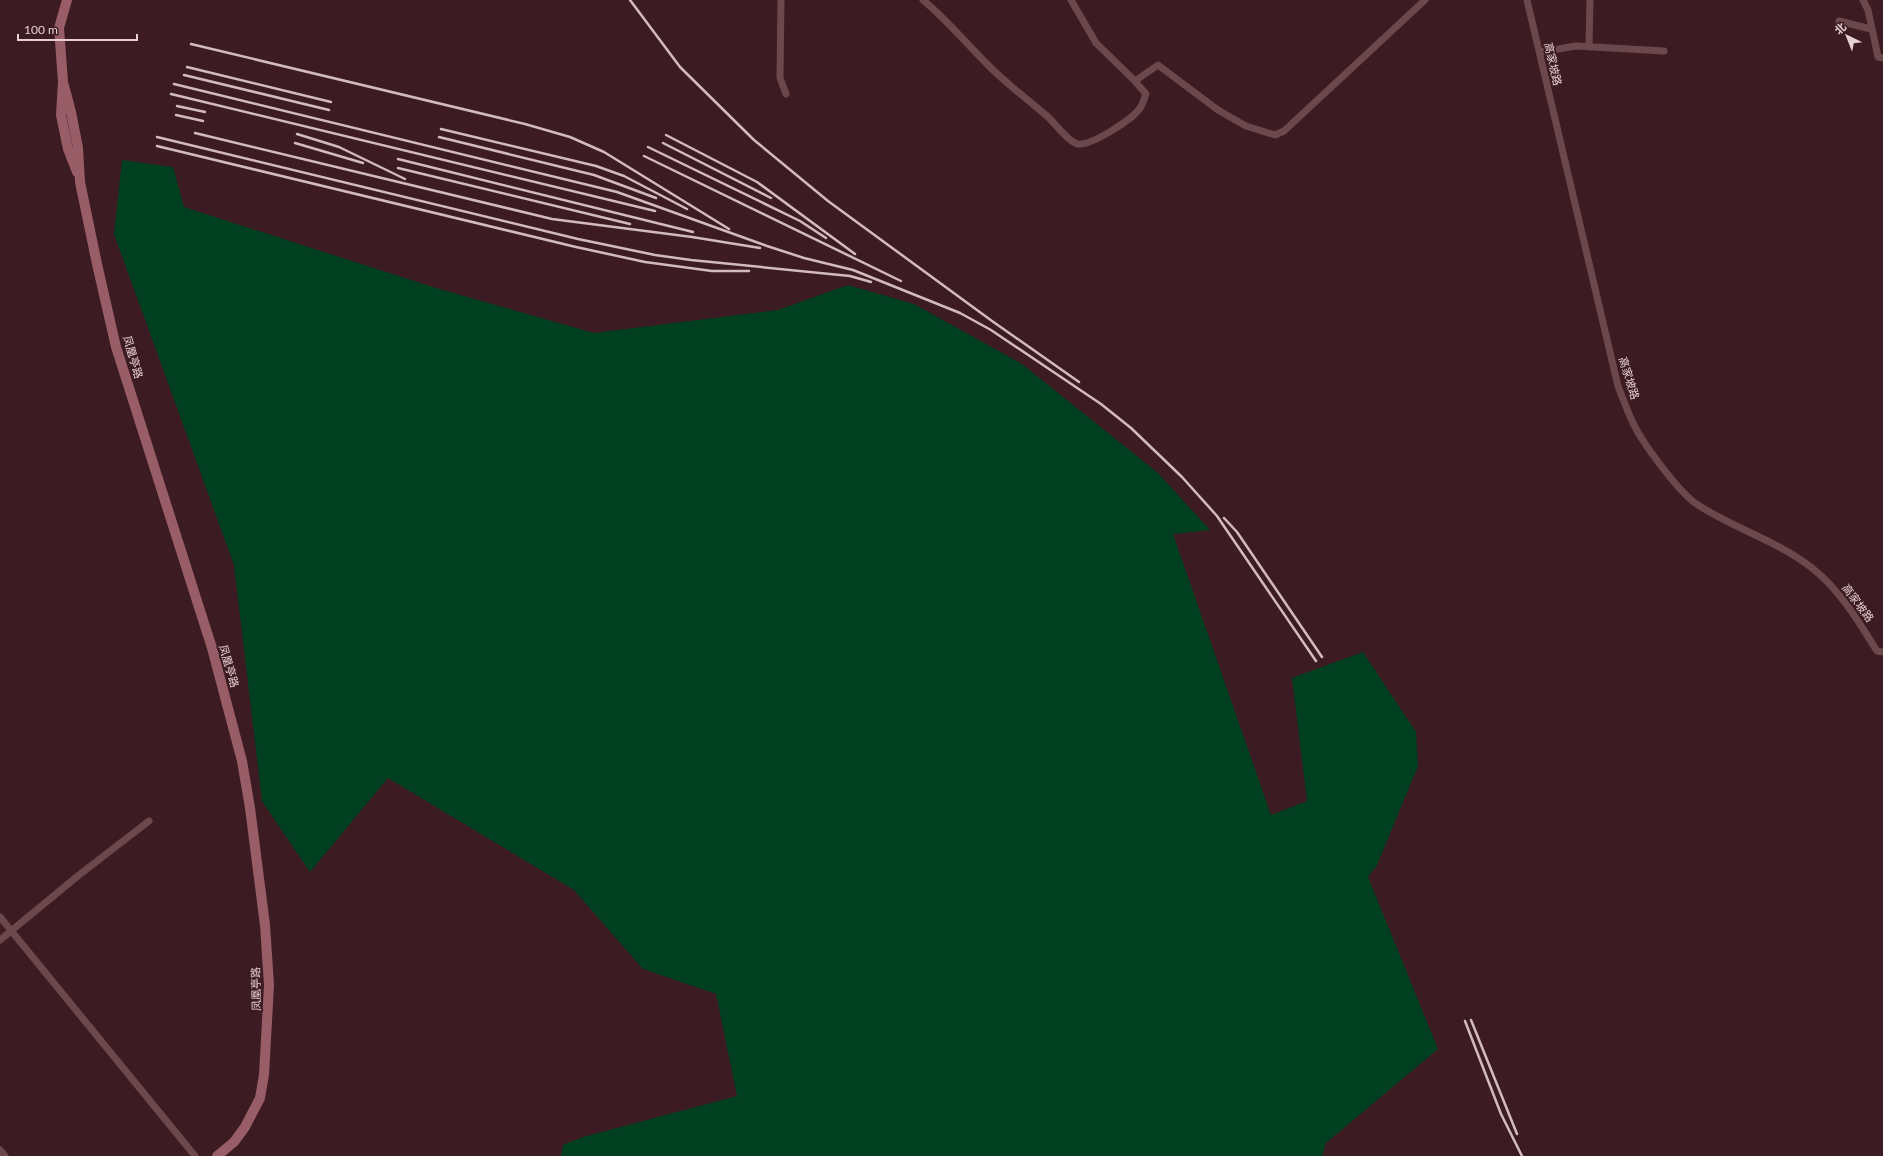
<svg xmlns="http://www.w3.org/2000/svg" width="1883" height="1156" font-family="Lato,'Noto Sans SC',sans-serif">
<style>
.green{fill:#004021}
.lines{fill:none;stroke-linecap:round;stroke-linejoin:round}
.street{stroke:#6c484d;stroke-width:7}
.secondary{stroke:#985d66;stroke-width:10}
.rail{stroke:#d2babd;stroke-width:2.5}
.labels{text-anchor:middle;stroke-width:4;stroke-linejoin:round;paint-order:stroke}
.street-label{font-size:11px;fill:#e7d0d3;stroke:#3c1c22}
</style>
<rect width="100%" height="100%" fill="#3c1c22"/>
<polygon class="green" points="122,160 173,167 184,207 436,288 594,333 778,310 848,285 914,304 1022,364 1158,473 1210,530 1173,534 1271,815 1307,801 1292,678 1363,652 1416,732 1418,766 1377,865 1368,877 1438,1049 1326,1143 1322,1156 561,1156 563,1145 583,1137 737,1096 716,994 643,969 574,890 388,778 310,872 262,801 234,565 114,234"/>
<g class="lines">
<g class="street">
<polyline points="781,0 780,78 786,94"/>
<path d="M923 0C946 19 964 41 985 62 1004 82 1026 98 1047 116 1054 122 1069 143 1078 144 1091 146 1133 119 1140 108 1143 104 1144 99 1146 94L1134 80 1096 43 1071 0"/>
<path d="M1527 0 1618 386C1623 399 1628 413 1634 425 1644 445 1680 494 1698 505 1735 529 1778 541 1812 568 1840 590 1859 622 1877 651L1883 652"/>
<polyline points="1863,0 1868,10 1878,57 1883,58"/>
<polyline points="1839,21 1871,29"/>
<polyline points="1589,47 1590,0"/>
<polyline points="1541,52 1576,46 1664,51"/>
<polyline points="1135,81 1158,65 1218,110 1246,126 1275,135 1284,131 1425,0"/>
<polyline points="0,917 195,1156"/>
<polyline points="0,940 79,875 149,821"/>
<polyline points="0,1150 5,1156"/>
</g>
<g class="secondary">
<polyline points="67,0 59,28 63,82 61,115 68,149 77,172"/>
<polyline points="63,82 71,112 78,148 80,182 97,264 116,347 212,648 242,761 250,808 265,925 269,985 264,1075 260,1098 245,1127 234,1142 217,1156"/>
</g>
<g class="rail">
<polyline points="630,0 680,67 754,140 828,201 992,321 1079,382"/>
<polyline points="191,44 525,124 570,137 604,152 729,229"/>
<polyline points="187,67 331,102"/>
<polyline points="184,75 329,110"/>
<polyline points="174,84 617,192 767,246 804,258 853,270 960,313 991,330 1101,404 1131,428 1182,477 1217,516 1316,661"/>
<polyline points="171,94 655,211"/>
<polyline points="177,106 205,112"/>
<polyline points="176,115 203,121"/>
<polyline points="441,129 596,166 624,176 687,209"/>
<polyline points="195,133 552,219 692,237 760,248"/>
<polyline points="297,134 339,147 405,179"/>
<polyline points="666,135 757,182 855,254"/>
<polyline points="157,137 578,239 655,255 691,260 850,276 871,282"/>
<polyline points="439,137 594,175 656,198"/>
<polyline points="295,143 363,163"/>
<polyline points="663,143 771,198"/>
<polyline points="157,146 576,247 645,262 712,271 749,271"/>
<polyline points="648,147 800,221 826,238"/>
<polyline points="644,156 901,281"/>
<polyline points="398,159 693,232"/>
<polyline points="398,168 630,224"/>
<polyline points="1224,518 1237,532 1322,657"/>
<polyline points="1471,1020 1517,1134"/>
<polyline points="1465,1021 1501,1114 1522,1156"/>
</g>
</g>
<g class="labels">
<g class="street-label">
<text transform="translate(1553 64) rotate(77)" y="4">高家坡路</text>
<text transform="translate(133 357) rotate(74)" y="4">凤凰亭路</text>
<text transform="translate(1629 378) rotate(73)" y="4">高家坡路</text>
<text transform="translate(1858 603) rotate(53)" y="4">高家坡路</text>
<text transform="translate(229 666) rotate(74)" y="4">凤凰亭路</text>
<text transform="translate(256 989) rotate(-91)" y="4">凤凰亭路</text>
</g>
</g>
<g transform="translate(1847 36) rotate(317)" stroke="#3c1c22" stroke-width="3" paint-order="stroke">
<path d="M0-3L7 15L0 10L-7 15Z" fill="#e7d0d3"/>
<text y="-6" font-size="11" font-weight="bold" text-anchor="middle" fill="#e7d0d3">北</text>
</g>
<path d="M18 34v6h119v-6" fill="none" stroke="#e7d0d3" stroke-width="2"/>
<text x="24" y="34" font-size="12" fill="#e7d0d3" stroke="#3c1c22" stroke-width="3" paint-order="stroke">100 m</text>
</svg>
